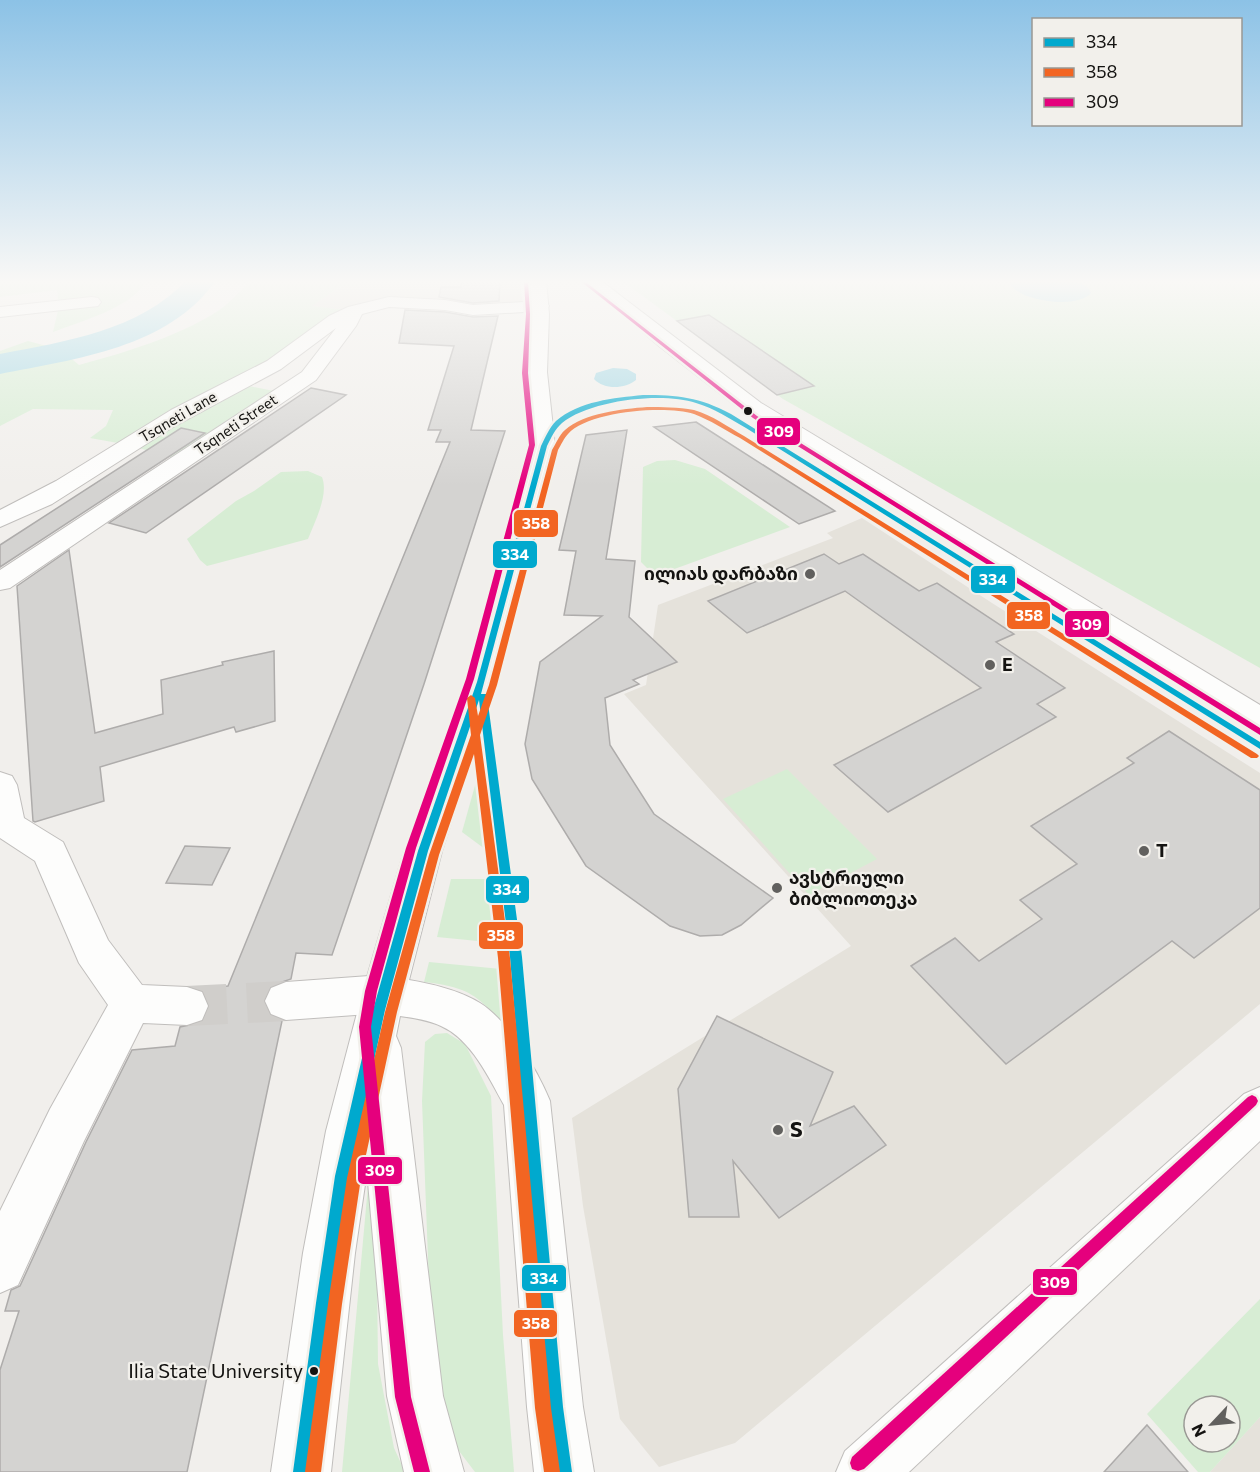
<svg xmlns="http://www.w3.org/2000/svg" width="1260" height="1472" font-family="Commissioner,'Noto Sans Georgian',sans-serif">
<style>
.built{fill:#e5e2db}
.green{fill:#d7edd4;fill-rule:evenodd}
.water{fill:#a3d7e4}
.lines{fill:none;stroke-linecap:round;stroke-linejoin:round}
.river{fill:#a3d7e4;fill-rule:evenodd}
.building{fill:#d4d3d1;stroke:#aeacab;stroke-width:1.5}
.street-tunnel{stroke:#d0cecb;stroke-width:40;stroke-dasharray:40 20;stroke-linecap:butt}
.street-casing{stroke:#c0bebc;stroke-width:2}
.secondary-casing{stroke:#c0bebc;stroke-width:2}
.street{fill:#fdfdfc;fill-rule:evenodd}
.secondary{fill:#fdfdfc;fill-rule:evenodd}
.bus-1-casing{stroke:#f2f0eb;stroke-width:5}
.bus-2-casing{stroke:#f2f0eb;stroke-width:5}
.bus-3-casing{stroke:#f2f0eb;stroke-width:5}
.bus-1{fill:#00a9ce;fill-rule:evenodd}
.bus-2{fill:#f26522;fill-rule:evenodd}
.bus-3{fill:#e5007d;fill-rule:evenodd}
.bus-dot{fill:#141311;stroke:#f2f0eb;stroke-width:2}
.poi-dot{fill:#61605e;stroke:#f2f0eb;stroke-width:2}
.labels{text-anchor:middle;stroke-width:4.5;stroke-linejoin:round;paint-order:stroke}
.far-street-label{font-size:15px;fill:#141311;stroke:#f2f0eb}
.poi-label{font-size:18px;font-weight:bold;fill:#141311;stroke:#f2f0eb;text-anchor:start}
.near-bus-label{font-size:20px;fill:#141311;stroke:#f2f0eb;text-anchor:end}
.near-poi-label{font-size:21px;font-weight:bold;fill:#141311;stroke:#f2f0eb;text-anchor:start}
.line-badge{stroke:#f2f0eb;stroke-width:2}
.badge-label{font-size:16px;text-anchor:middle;font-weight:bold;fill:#fff}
</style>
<rect width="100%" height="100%" fill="#f1efec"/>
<g class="built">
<polygon points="364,280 520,280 523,307 389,302 354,311 311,306 342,286 359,286"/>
<polygon points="862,518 992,603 1260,773 1260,1004 735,1443 659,1467 620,1419 583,1206 572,1118 851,946 624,694 646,685 658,605 833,538 827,533"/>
<polygon points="1260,1417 1260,1472 1210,1472"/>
</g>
<g class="green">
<path d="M0 280H147C132 308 81 321 53 332L59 306 57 290 0 297Z"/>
<path d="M252 280H364L359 286H341L312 306 354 311 239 384 284 393 183 461 129 445 90 438 106 426 113 410 33 409 0 426V370L67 355 79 365C126 352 175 338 218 311 230 303 241 290 252 280Z"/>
<polygon points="621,280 1260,280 1260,668 783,399"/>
<polygon points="28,341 54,348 0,359 0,351"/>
<polygon points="675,460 705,469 790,527 655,576 641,562 643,467 657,461"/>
<path d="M308 471 322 477C329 495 315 521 308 539L207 566 200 560 187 539 236 501 254 491 281 472Z"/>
<polygon points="483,757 489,852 462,832"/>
<polygon points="787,769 877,859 809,895 723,799"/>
<polygon points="451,879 492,879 498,943 437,937"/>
<path d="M429 962 501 969 505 1028C478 994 467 987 424 982Z"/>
<polygon points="447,1033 465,1044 491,1096 503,1335 514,1472 475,1472 459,1451 441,1415 432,1363 422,1101 425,1042 435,1034"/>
<polygon points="375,1109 378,1364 394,1448 405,1472 342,1472"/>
<path d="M1260 1299V1417L1210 1472H1198L1147 1414ZM1194 1406H1230V1442H1194Z"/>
</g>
<g class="water">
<path d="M1011 280C1029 280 1086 273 1091 293 1078 309 1020 302 1010 284Z"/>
<path d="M613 368 627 369 636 374V380C625 389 604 390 594 379L596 373Z"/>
</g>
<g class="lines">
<path class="river" d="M187 280H216C169 348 75 359 0 374V354C67 341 138 331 187 280Z"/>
</g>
<g class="building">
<polygon points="462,280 500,280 499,301 473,303 439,297 441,287 461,287"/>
<polygon points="405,310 445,312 473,317 498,316 471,430 505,431 424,684 332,955 296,953 291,979 270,986 263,1000 269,1015 282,1021 187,1472 0,1472 0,1370 19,1311 5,1311 11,1290 20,1286 86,1142 132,1050 175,1046 180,1027 203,1022 210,1007 204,991 197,988 228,986 450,442 436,442 441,430 428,430 454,346 399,343"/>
<polygon points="709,315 748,341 814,386 777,395 677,321"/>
<polygon points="311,388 346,395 146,533 109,523"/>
<polygon points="696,422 835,511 799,524 654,427"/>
<polygon points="181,428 205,433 0,567 0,545"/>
<polygon points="627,430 606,559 635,561 629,617 677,662 633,680 639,684 605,698 610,745 654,814 773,898 741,925 722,935 700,936 670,926 586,866 532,779 525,744 540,662 602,616 564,615 576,551 559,550 586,435"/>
<polygon points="69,550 95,733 163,714 161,680 223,665 222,662 274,651 275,721 236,732 234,727 100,767 104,801 35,822 33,821 17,586"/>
<polygon points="824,554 839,564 863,554 919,591 937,583 1014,634 996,642 1065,688 1037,704 1056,717 888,812 834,765 981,688 845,591 747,633 708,601"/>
<polygon points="1169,731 1260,790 1260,908 1194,958 1172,941 1006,1064 911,966 955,938 979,961 1042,919 1020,900 1077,864 1031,826 1134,763 1127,758"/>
<polygon points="185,846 230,848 212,885 166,883"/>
<polygon points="717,1016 833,1072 810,1126 854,1106 886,1145 779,1218 733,1161 739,1217 689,1217 678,1089"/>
<polygon points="1147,1425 1188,1472 1104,1472"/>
</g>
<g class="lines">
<polyline class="street-tunnel" points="187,1006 286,1001"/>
<defs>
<g id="street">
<polygon points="92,297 98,298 101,302 98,306 0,317 0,307"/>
<polygon points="389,297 445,300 473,305 540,301 546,302 549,306 546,310 540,311 473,315 445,310 389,307 362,314 356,326 316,380 10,588 0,590 0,570 302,372 336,328 281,369 173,427 52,504 0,527 0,510 56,481 171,410 267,361 329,316 348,307"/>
<polygon points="0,772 12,776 17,785 24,818 63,842 108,940 142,985 187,987 202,992 208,1006 202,1020 187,1025 143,1023 84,1141 18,1285 0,1293 0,1211 50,1109 108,1005 79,963 35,861 0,838"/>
<polygon points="383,975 398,981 404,994 398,1007 383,1013 286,1020 271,1014 265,1001 271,988 286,982"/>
</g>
<g id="secondary">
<path d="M530 280H546L549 314 547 372 555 446 497 682 442 851 409 980C432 984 459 990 480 1003 509 1021 537 1070 550 1101L583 1407 594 1472H534L527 1407 504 1105C489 1078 471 1039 441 1026 429 1020 414 1018 400 1016L396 1036 401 1048 443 1396 464 1472H404L387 1396 367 1171 355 1253 331 1472H271L303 1253 326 1131 362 994 404 851 465 682 533 446 527 372 531 314Z"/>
<polygon points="582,280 600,280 761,403 1260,705 1260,731 1249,728 745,413 659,346"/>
<polygon points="1260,1087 1260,1141 909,1472 836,1472 845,1451 1244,1094"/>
</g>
</defs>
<use href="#street" class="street-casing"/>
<use href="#secondary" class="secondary-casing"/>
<use href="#street" class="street"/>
<use href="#secondary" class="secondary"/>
<defs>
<path id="bus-1" d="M643 395C678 395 699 397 731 414L1260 742V749L746 428C730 419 714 408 696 403 662 392 591 400 562 423 555 429 551 438 547 446L481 694H486L487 696 522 957 563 1407 572 1472H556L547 1407 510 957 479 700 428 851 385 1010 349 1176 330 1303 309 1472H293L316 1303 335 1176 373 1010 418 851 477 682 541 446C545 438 549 428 556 421 579 401 614 398 643 395Z"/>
<path id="bus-2" d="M647 407C662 407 678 407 694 410 712 415 728 427 744 436L1257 754 1259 756 1257 758H1251L740 438C725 430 710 420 694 414 666 405 588 411 568 434 564 438 561 445 558 450L497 685 480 735 510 958 551 1408 560 1472H544L535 1408 498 958 474 754 439 855 397 1012 361 1178 342 1304 321 1472H305L328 1304 347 1178 385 1012 429 855 471 735 467 698 471 695 475 698 478 716 489 685 552 450C556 444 559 435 565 430 584 413 622 409 647 407Z"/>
<g id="bus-3">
<polygon points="526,280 528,281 530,314 528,373 535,445 474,679 416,848 377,991 371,1027 411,1397 430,1472 414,1472 395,1397 359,1027 365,991 406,848 466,679 529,445 522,373 526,314 524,281"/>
<polygon points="579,280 583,280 757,416 1260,728 1260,735 753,418"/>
<polygon points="1252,1095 1256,1097 1258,1101 1256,1105 864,1469 858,1471 852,1469 850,1463 852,1457 1248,1097"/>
</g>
</defs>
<use href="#bus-1" class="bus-1-casing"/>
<use href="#bus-2" class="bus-2-casing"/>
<use href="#bus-3" class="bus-3-casing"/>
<use href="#bus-1" class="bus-1"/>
<use href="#bus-2" class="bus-2"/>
<use href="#bus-3" class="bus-3"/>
</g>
<linearGradient id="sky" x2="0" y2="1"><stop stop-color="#8cc2e6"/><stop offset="0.58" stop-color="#f9f8f6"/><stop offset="1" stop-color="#f9f8f6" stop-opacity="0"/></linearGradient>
<rect width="1260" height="486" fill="url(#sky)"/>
<g class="bus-dot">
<circle cx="748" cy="411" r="5"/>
<circle cx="314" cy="1371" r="5"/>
</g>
<g class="poi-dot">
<circle cx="810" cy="574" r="6"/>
<circle cx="990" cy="665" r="6"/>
<circle cx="1144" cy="851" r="6"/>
<circle cx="777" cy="888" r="6"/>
<circle cx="778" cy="1130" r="6"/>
</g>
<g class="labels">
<g class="far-street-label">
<text transform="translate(178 417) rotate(-30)" y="5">Tsqneti Lane</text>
<text transform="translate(236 425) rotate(-34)" y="5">Tsqneti Street</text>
</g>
<g class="poi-label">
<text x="798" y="580" text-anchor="end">ილიას დარბაზი</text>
<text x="1002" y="671">E</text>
<text x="1156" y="857">T</text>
<text x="789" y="884">ავსტრიული<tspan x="789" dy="21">ბიბლიოთეკა</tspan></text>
</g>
<g class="near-bus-label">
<text x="303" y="1378">Ilia State University</text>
</g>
<g class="near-poi-label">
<text x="790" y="1137">S</text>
</g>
</g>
<g class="line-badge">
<rect x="756" y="417" width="45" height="29" rx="6" fill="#e5007d"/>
<rect x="513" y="509" width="46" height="29" rx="6" fill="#f26522"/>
<rect x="492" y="540" width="46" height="29" rx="6" fill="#00a9ce"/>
<rect x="970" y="565" width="46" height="29" rx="6" fill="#00a9ce"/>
<rect x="1006" y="601" width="45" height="29" rx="6" fill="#f26522"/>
<rect x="1064" y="610" width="46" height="28" rx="6" fill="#e5007d"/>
<rect x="485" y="875" width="45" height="29" rx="6" fill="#00a9ce"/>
<rect x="478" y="921" width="46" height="29" rx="6" fill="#f26522"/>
<rect x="357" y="1156" width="46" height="29" rx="6" fill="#e5007d"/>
<rect x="521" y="1264" width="46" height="28" rx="6" fill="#00a9ce"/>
<rect x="1032" y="1268" width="46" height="28" rx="6" fill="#e5007d"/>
<rect x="513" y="1309" width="45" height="29" rx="6" fill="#f26522"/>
</g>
<g class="badge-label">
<text x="779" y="437">309</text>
<text x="536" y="529">358</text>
<text x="515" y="560">334</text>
<text x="993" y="585">334</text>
<text x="1029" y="621">358</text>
<text x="1087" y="630">309</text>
<text x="507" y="895">334</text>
<text x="501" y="941">358</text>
<text x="380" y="1176">309</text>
<text x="544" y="1284">334</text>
<text x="1055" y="1288">309</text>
<text x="536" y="1329">358</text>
</g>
<rect x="1032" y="18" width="210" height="108" fill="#f2f0eb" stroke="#999894" stroke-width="1.5"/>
<rect x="1044" y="38" width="30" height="9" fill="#00a9ce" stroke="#999894" stroke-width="1.5"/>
<text x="1086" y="48" font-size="18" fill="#141311">334</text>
<rect x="1044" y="68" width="30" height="9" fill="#f26522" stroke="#999894" stroke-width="1.5"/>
<text x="1086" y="78" font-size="18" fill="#141311">358</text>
<rect x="1044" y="98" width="30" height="9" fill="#e5007d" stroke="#999894" stroke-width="1.5"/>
<text x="1086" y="108" font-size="18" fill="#141311">309</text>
<g transform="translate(1212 1424) rotate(244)"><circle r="28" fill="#f2f0eb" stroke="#999894" stroke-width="1.5"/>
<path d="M0-4.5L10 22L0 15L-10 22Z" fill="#61605e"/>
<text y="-9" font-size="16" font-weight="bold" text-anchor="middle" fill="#141311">N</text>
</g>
</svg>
